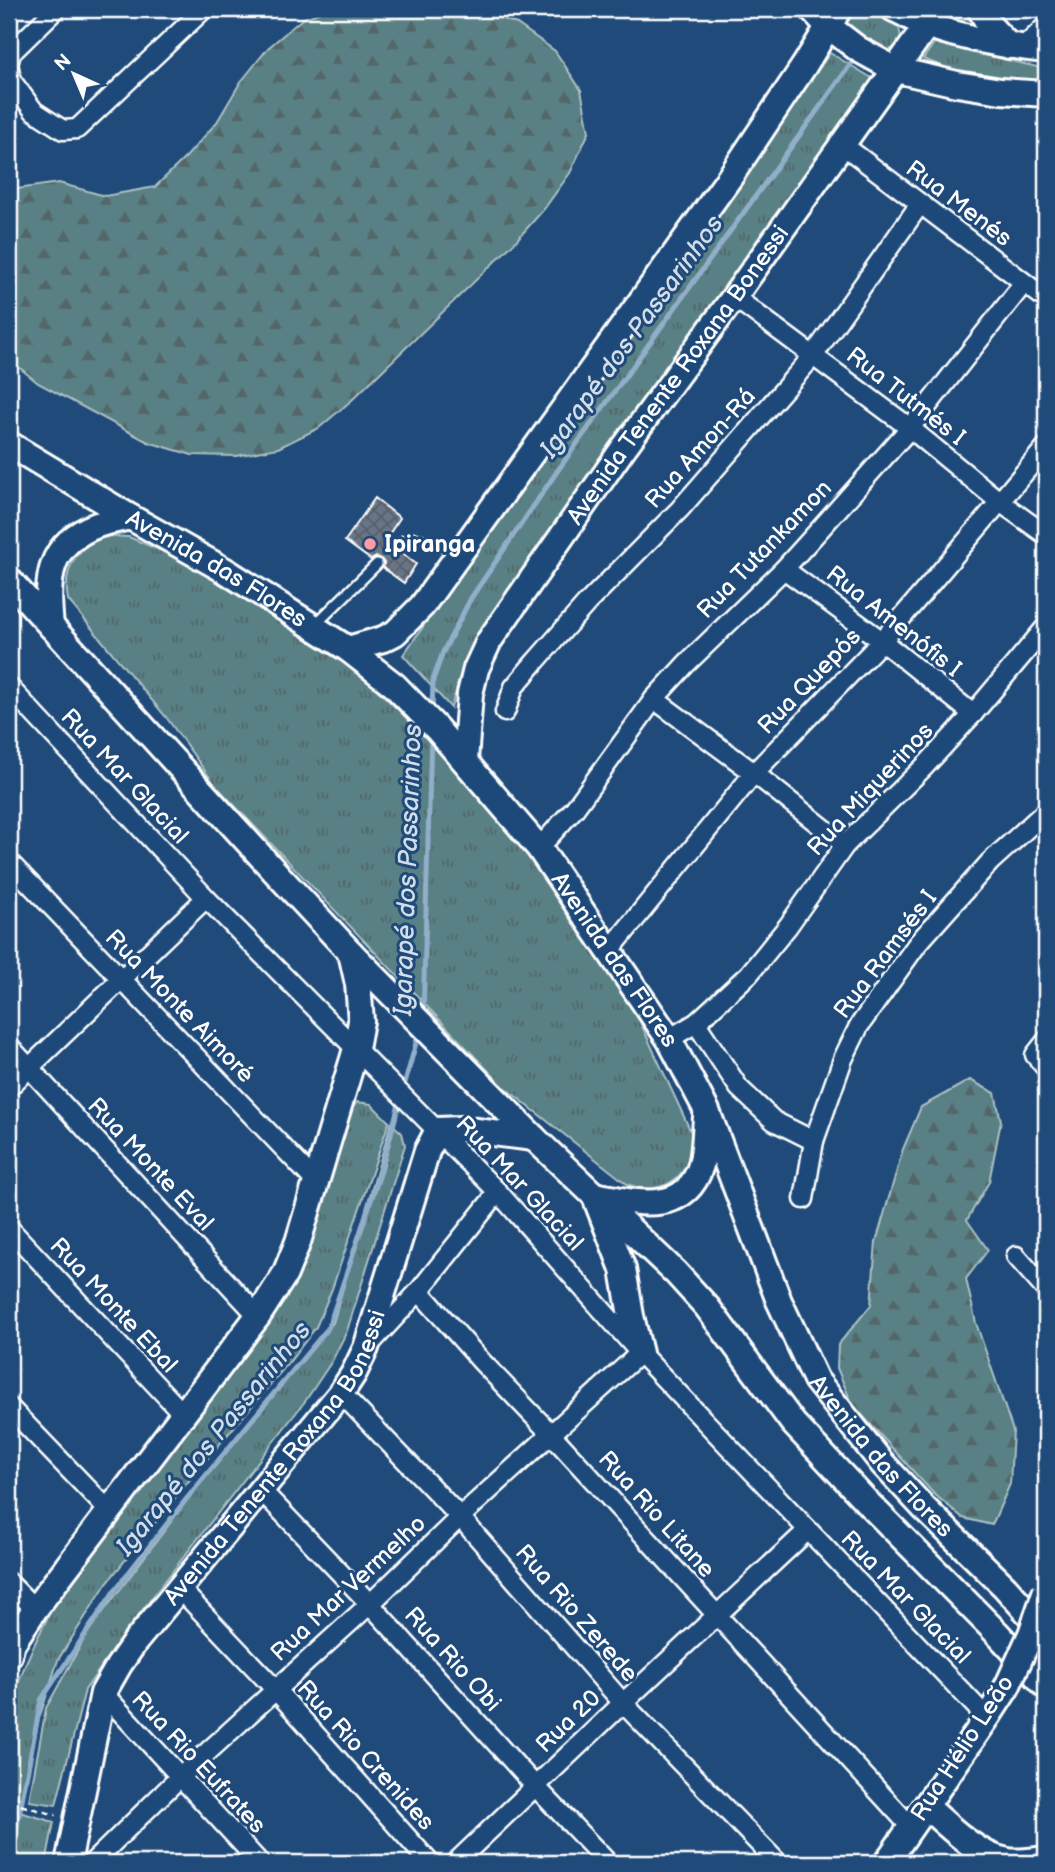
<svg xmlns="http://www.w3.org/2000/svg" width="1055" height="1872" font-family="'Balsamiq Sans',sans-serif">
<style>
.grass{fill:url(#grass-tufts);stroke:#acc0c2;stroke-width:2}
.forest{fill:url(#forest-firs);stroke:#acc0c2;stroke-width:2}
.lines{fill:none;stroke-linecap:round;stroke-linejoin:round}
.stream{stroke:#92afca;stroke-width:5}
.building{fill:url(#building-cross-hatch);stroke:#fff;stroke-width:2}
.lane-casing{stroke:#fff;stroke-width:14}
.street-casing{stroke:#fff;stroke-width:23}
.secondary-casing{stroke:#fff;stroke-width:30}
.path{stroke:#fff;stroke-width:2.5;stroke-dasharray:7 5;stroke-linecap:butt}
.lane{stroke:#1f4a7a;stroke-width:9}
.street{stroke:#1f4a7a;stroke-width:18}
.secondary{stroke:#1f4a7a;stroke-width:24}
.secondary-bridge-casing{stroke:#fff;stroke-width:30;stroke-linecap:butt}
.secondary-bridge{stroke:#1f4a7a;stroke-width:24}
.poi-dot{fill:#ff9aa2;stroke:#1f4a7a;stroke-width:2.5}
.labels{text-anchor:middle;stroke-width:6;stroke-linejoin:round;paint-order:stroke}
.street-label{font-size:24px;fill:#fff;stroke:#1f4a7a}
.poi-label{font-size:24px;font-weight:bold;fill:#fff;stroke:#1f4a7a;text-anchor:start}
.water-label{font-size:26px;font-style:italic;fill:#d2dee9;stroke:#1f4a7a}
</style>
<defs>
<pattern id="grass-tufts" width="24" height="20" patternUnits="userSpaceOnUse" patternTransform="scale(1.75)"><rect width="24" height="20" fill="#598085"/><path d="M3 7l-1-3M5 7V3M7 7l1-3M15 17l-1-3M17 17v-4M19 17l1-3" fill="none" stroke="#526668"/></pattern>
<pattern id="forest-firs" width="22" height="20" patternUnits="userSpaceOnUse" patternTransform="scale(1.75)"><rect width="22" height="20" fill="#598085"/><path d="M5 1l3.5 6h-7zM16 11l3.5 6h-7z" fill="#526668"/></pattern>
<pattern id="building-cross-hatch" width="8" height="8" patternUnits="userSpaceOnUse" patternTransform="scale(1.75)"><rect width="8" height="8" fill="#687487"/><path d="M0 0l8 8M0 8l8-8" fill="none" stroke="#595e67"/></pattern>
</defs>
<rect width="100%" height="100%" fill="#1f4a7a"/>
<filter id="ink" filterUnits="userSpaceOnUse"><feTurbulence type="fractalNoise" baseFrequency=".0143" numOctaves="2"/><feDisplacementMap in="SourceGraphic" scale="14" xChannelSelector="R" yChannelSelector="G"/><feConvolveMatrix kernelMatrix="1 2 1 2 8 2 1 2 1" color-interpolation-filters="sRGB"/></filter>
<g filter="url(#ink)">
<g class="grass">
<path d="M848 9C862 9 890 15 898 27 901 31 901 38 901 44L888 51 867 43 843 24Z"/>
<polygon points="952,9 969,9 991,38 942,22"/>
<polygon points="934,43 1046,69 1046,88 985,82 923,59"/>
<polygon points="830,53 877,81 476,640 460,676 451,708 403,655"/>
<path d="M110 536 129 537 190 563 228 583 335 653 367 680 411 722 492 809 558 894 611 973 636 1013 692 1134C696 1173 664 1199 627 1184L504 1087 216 786 166 717 68 600C62 568 77 544 110 536Z"/>
<path d="M357 1102 371 1104 389 1122 332 1289 316 1327 290 1361 195 1473 106 1584 58 1660 38 1722 23 1799 9 1795C9 1771 6 1746 9 1723 14 1683 33 1646 51 1611L288 1291 347 1116Z"/>
<polygon points="391,1123 402,1133 405,1145 347,1331 332,1361 306,1400 133,1622 85,1690 56,1805 29,1801 46,1708 88,1632 210,1470 333,1323"/>
<polygon points="9,1809 54,1822 46,1863 9,1863"/>
</g>
<g class="forest">
<polygon points="328,9 476,9 517,24 555,51 581,90 589,132 570,173 544,209 514,243 352,400 319,428 278,448 236,456 192,455 148,442 38,383 9,359 9,190 59,183 105,196 155,187 187,156 217,122 240,83 268,48 302,19"/>
<polygon points="970,1080 995,1093 1001,1121 989,1182 967,1220 988,1250 966,1279 976,1323 1013,1431 1010,1484 992,1525 963,1518 933,1493 852,1404 837,1368 838,1345 871,1305 876,1242 903,1149 921,1107"/>
</g>
<g class="lines">
<g class="stream">
<polyline points="432,712 433,680 443,652 471,598 558,470 853,61"/>
<polyline points="423,1016 431,735"/>
<polyline points="403,1090 419,1032"/>
<polyline points="10,1863 41,1700 115,1590 188,1497 328,1328 381,1171 400,1100"/>
</g>
</g>
<polygon class="building" points="375,498 400,518 385,540 389,543 389,550 395,554 401,552 416,564 404,583 383,568 384,563 381,559 376,557 371,560 345,541"/>
<g class="lines">
<defs>
<g id="lane">
<polyline points="395,547 404,541 414,538 460,550"/>
<polyline points="314,626 377,564"/>
</g>
<g id="street">
<polyline points="927,25 940,9"/>
<polyline points="1023,48 1046,26"/>
<polyline points="9,61 11,53 56,9"/>
<polyline points="9,68 11,80 34,111 63,130 77,129 204,9"/>
<polyline points="843,145 1046,299"/>
<polyline points="734,297 910,428 1000,502 1046,535"/>
<polyline points="784,569 882,641 973,714"/>
<polyline points="9,687 206,898 498,1192 640,1353 987,1718"/>
<polyline points="654,699 754,773 845,845"/>
<polyline points="505,712 514,687 535,662 587,603 680,509 813,356 920,204"/>
<polyline points="539,848 575,808 654,699 686,664 784,569 822,527 910,428 1024,283"/>
<polyline points="9,862 317,1183"/>
<polyline points="610,950 754,773 882,641 1046,447"/>
<polyline points="696,1023 739,1088 774,1121 814,1141"/>
<polyline points="669,1039 696,1023 749,974 788,926 845,845 925,766 973,714 1046,627"/>
<polyline points="1046,1041 1035,1055 1046,1068"/>
<polyline points="9,1046 258,1316"/>
<polyline points="9,1087 206,898"/>
<polyline points="804,1199 814,1141 843,1059 859,1026 918,943 990,862 1046,811"/>
<polyline points="9,1228 184,1415"/>
<polyline points="1016,1256 1046,1290"/>
<polyline points="419,1291 482,1362 551,1434 911,1827"/>
<polyline points="370,1344 419,1291 498,1192"/>
<polyline points="341,1393 460,1517 623,1703 778,1863"/>
<polyline points="9,1407 110,1512"/>
<polyline points="260,1489 370,1604 536,1787 608,1863"/>
<polyline points="9,1583 35,1609"/>
<polyline points="179,1588 275,1689 430,1863"/>
<polyline points="103,1693 260,1863"/>
<polyline points="92,1863 180,1777 370,1604 460,1517 640,1353"/>
<polyline points="455,1863 623,1703 808,1530"/>
</g>
<g id="secondary">
<polyline points="812,9 828,26 858,49 896,70 957,84 1001,91 1046,94"/>
<path d="M894 9C906 14 917 22 929 26 967 39 1006 46 1046 50"/>
<polyline points="980,9 990,26 1009,46"/>
<path id="s1" d="M9 444 130 517 226 571 348 649 394 685 437 729 539 848 669 1039 707 1111 779 1301 816 1380 882 1463 924 1508 1005 1587 1046 1633"/>
<polyline points="9,580 279,876 351,953 534,1138 676,1273 707,1307 793,1423 867,1502 996,1632 1046,1686"/>
<path d="M51 626C46 579 47 544 97 525 108 521 119 520 130 517"/>
<polyline points="348,649 383,639 395,633 422,606 730,177 804,66 839,9"/>
<path id="s2" d="M465 761 470 694 476 669 489 641 622 450 734 297 927 25"/>
<path d="M594 1195C634 1202 685 1217 701 1165 705 1150 705 1132 706 1116"/>
<polyline points="597,1202 623,1269 631,1316 640,1353"/>
<polyline points="9,1655 12,1644 35,1609 258,1316 285,1274 298,1242 356,1049 361,1021 358,984 351,953"/>
<path d="M926 1806C947 1825 979 1857 1008 1861 1020 1863 1034 1860 1046 1859"/>
<path id="s3" d="M68 1863 103 1693 119 1665 135 1642 341 1393 354 1373 366 1348 427 1151 438 1130 460 1129 534 1138"/>
<polyline points="886,1863 987,1718 1007,1687"/>
</g>
</defs>
<use href="#lane" class="lane-casing"/>
<use href="#street" class="street-casing"/>
<use href="#secondary" class="secondary-casing"/>
<polyline class="path" points="9,1802 56,1815"/>
<use href="#lane" class="lane"/>
<use href="#street" class="street"/>
<use href="#secondary" class="secondary"/>
<defs>
<polyline id="secondary-bridge" points="1007,1687 1031,1634 1046,1590"/>
</defs>
<use href="#secondary-bridge" class="secondary-bridge-casing"/>
<use href="#secondary-bridge" class="secondary-bridge"/>
</g>
</g>
<circle class="poi-dot" cx="370" cy="544" r="7"/>
<g class="labels">
<g class="street-label">
<text transform="translate(959 203) rotate(37)" y="8">Rua Menés</text>
<text dy="8" stroke="none"><textPath href="#s2" startOffset="450">Avenida Tenente Roxana Bonessi</textPath></text>
<text transform="translate(906 396) rotate(38)" y="8">Rua Tutmés I</text>
<text transform="translate(700 448) rotate(-48)" y="8">Rua Amon-Rá</text>
<text transform="translate(764 549) rotate(-46)" y="8">Rua Tutankamon</text>
<text dy="8" stroke="none"><textPath href="#s1" startOffset="242">Avenida das Flores</textPath></text>
<text transform="translate(894 621) rotate(38)" y="8">Rua Amenófis I</text>
<text transform="translate(809 681) rotate(-46)" y="8">Rua Quepós</text>
<text transform="translate(125 776) rotate(47)" y="8">Rua Mar Glacial</text>
<text transform="translate(870 789) rotate(-47)" y="8">Rua Miquerinos</text>
<text transform="translate(885 954) rotate(-53)" y="8">Rua Ramsés I</text>
<text dy="8" stroke="none"><textPath href="#s1" startOffset="808">Avenida das Flores</textPath></text>
<text transform="translate(180 1006) rotate(46)" y="8">Rua Monte Aimoré</text>
<text transform="translate(151 1164) rotate(47)" y="8">Rua Monte Eval</text>
<text transform="translate(520 1183) rotate(47)" y="8">Rua Mar Glacial</text>
<text transform="translate(114 1305) rotate(47)" y="8">Rua Monte Ebal</text>
<text dy="8" stroke="none"><textPath href="#s3" startOffset="467">Avenida Tenente Roxana Bonessi</textPath></text>
<text dy="8" stroke="none"><textPath href="#s1" startOffset="1376">Avenida das Flores</textPath></text>
<text transform="translate(657 1514) rotate(48)" y="8">Rua Rio Litane</text>
<text transform="translate(348 1588) rotate(-43)" y="8">Rua Mar Vermelho</text>
<text transform="translate(906 1597) rotate(46)" y="8">Rua Mar Glacial</text>
<text transform="translate(577 1613) rotate(49)" y="8">Rua Rio Zerede</text>
<text transform="translate(453 1659) rotate(48)" y="8">Rua Rio Obi</text>
<text transform="translate(568 1721) rotate(-44)" y="8">Rua 20</text>
<text transform="translate(962 1748) rotate(-57)" y="8">Rua Hélio Leão</text>
<text transform="translate(366 1755) rotate(48)" y="8">Rua Rio Crenides</text>
<text transform="translate(199 1762) rotate(47)" y="8">Rua Rio Eufrates</text>
</g>
<g class="poi-label">
<text x="384" y="552">Ipiranga</text>
</g>
<g class="water-label">
<text transform="translate(631 336) rotate(-54)" y="9">Igarapé dos Passarinhos</text>
<text transform="translate(407 870) rotate(-88)" y="9">Igarapé dos Passarinhos</text>
<text transform="translate(213 1438) rotate(-51)" y="9">Igarapé dos Passarinhos</text>
</g>
</g>
<rect width="1055" height="1872" fill="none" stroke="#1f4a7a" stroke-width="35"/>
<rect x="18" y="18" width="1020" height="1837" fill="none" stroke="#fff" stroke-width="2.5" filter="url(#ink)"/>
<g transform="translate(74 74) rotate(316)" stroke="#1f4a7a" stroke-width="5" paint-order="stroke">
<path d="M0-5L12 26L0 18L-12 26Z" fill="#ffffff"/>
<text y="-10" font-size="19" font-weight="bold" text-anchor="middle" fill="#ffffff">N</text>
</g>
</svg>
